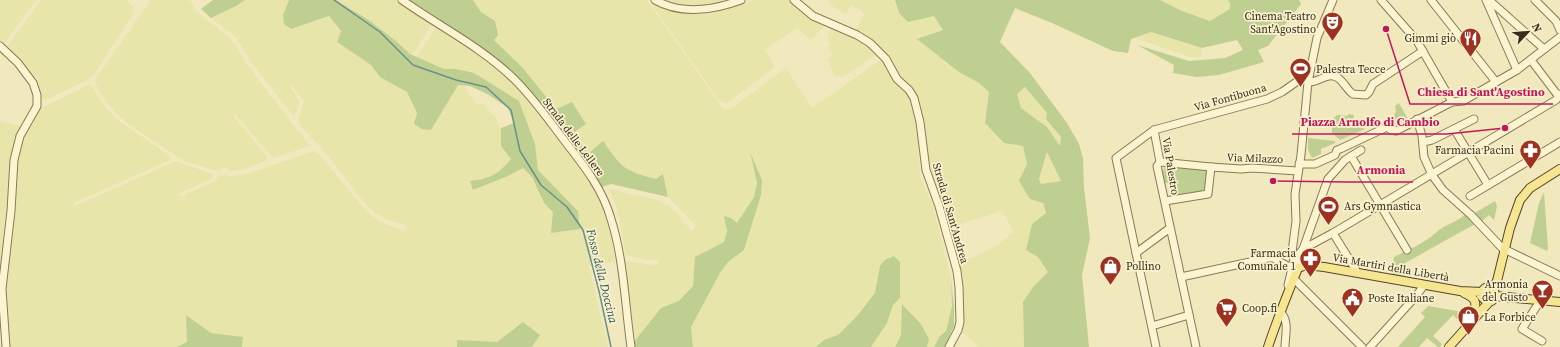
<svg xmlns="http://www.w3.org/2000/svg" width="1560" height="347" font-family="'Source Serif 4',serif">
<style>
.farmland{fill:#e7e5aa}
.green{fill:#bfcf91;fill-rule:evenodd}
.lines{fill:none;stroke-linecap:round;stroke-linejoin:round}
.stream{stroke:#68908c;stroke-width:1.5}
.minor-casing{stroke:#8a7955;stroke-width:9}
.major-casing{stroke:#57452a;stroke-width:10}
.minor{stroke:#fbf4d1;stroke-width:7}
.major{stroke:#f7e691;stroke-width:8}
.labels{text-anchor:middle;stroke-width:3.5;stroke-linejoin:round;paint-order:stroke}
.poi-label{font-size:11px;fill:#382d1b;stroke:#f8f1cd;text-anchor:start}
.street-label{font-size:11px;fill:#382d1b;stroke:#f8f1cd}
.water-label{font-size:12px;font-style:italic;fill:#295559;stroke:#f8f1cd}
.leader{fill:none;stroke:#c2185b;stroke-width:1.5}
.callout-dot{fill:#c2185b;stroke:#f8f1cd;stroke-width:1.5}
.callout-label{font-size:12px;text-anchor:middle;font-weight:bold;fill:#c2185b;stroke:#f8f1cd;stroke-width:3.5;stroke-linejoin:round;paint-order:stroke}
</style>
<rect width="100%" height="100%" fill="#f1e9bd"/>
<g class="farmland">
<polygon points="0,0 36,0 3,45 0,43"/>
<polygon points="41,0 126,0 133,7 134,13 93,76 86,81 45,100 41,98 37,78 25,68 7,47"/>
<polygon points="151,0 190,0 197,12 230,38 254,74 310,146 273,158 235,114 233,116 267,156 267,160 247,168 232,171 228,171 228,168 223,168 220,169 220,171 210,169 184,161 128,124 114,111 100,93 95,82 97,77"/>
<polygon points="245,0 289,0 283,15 284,24 291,29 329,16 341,32 337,42 371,65 380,77 407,92 417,113 431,130 458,85 463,85 476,104 483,104 497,119 498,127 501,128 501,146 511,159 499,173 484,179 470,181 474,190 508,176 523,167 532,177 544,203 553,212 578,210 538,170 535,144 519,101 456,69 444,69 416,57 436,28 483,58 511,81 572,157 593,188 603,206 608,222 615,262 589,266 608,347 532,347 540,335 523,322 497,342 458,340 457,347 242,347 243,337 211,333 186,315 187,343 177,347 8,347 4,302 16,165 25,132 41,108 89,85 92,87 104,106 119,121 169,155 170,158 170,160 74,203 75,206 176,161 213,174 213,178 178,194 184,198 186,194 216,181 218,175 231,176 247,174 314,151 319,154 366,211 380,222 405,231 406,225 387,220 374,212 363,201 325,152 297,122 304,101 293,87 290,86 300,102 294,117 252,63 234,35 211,18 236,6"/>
<polygon points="336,0 395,0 432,24 415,51 413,53 409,54 396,41 370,21"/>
<polygon points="473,0 647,0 723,109 732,108 786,68 812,108 882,59 892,76 908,93 913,101 918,121 920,177 932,203 951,278 952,306 946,331 940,336 934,347 927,347 929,339 921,324 903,304 901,336 895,347 871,347 887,323 893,305 900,298 880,266 875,293 857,316 838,335 824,340 816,347 693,347 691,327 720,273 728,262 744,250 761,195 762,180 750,154 757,183 754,197 737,223 727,231 724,242 695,257 693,286 679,301 661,309 634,342 624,261 654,265 659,264 657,259 649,260 626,255 617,207 609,189 658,200 669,206 692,231 696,226 668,197 663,175 656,179 633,173 619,163 603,142 589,153 574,136 576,131 572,102 556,109 522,67 494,39 495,21 481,12"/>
<polygon points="659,0 730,0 708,6 687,7"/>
<polygon points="752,0 790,0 800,10 825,25 811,40 797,28 765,50 775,67 727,103 724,103 718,99 652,5 656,3 666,10 680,13 697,14 713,13"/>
<polygon points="830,0 895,0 899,13 934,16 943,29 918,39 959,72 979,83 989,92 985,123 1004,143 1023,146 1027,164 1030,199 1043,203 1046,213 1032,224 1038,257 1048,272 1033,287 1023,302 1024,347 979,347 961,331 963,276 957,261 974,257 998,245 1013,232 1010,225 1002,211 948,228 930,166 920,104 912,90 893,65 888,55 871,41 855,32 864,15 861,10 851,5 846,15 829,4"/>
<polygon points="1160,0 1228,0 1230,3 1230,9 1210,21 1182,11"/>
<polygon points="832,26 866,42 878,53 846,75 839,77 834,76 828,60 833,54 828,48 831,45 827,37"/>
<polygon points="1151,32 1202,48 1201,57 1190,57 1135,38"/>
<polygon points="1025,87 1047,113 1047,120 1061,137 1060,147 1047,127 1021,108 1017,94"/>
<polygon points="0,121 20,126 14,146 4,227 0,280"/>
<polygon points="1048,151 1061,182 1041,184 1039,179"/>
</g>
<g class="green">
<polygon points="213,0 245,0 236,6 211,18 201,9"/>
<path d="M289 0H336L370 21 396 41 410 54 444 69H456L474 73 519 101 535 144 538 170 578 211 580 229 551 233 553 212 544 203 532 177 523 168 508 176 473 190 470 181C491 178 497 175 511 159L501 146V128L514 123 508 108 489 95 470 86 458 85 431 130 422 129 414 124 417 113 407 92 380 77 371 65 337 42 341 31 329 16 291 29 284 24 283 15Z"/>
<path d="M409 0H473L481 12 495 21 498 35 494 40 522 67 556 109 572 102 586 124 576 131 574 136 589 153 603 141C622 168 624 171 656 179L663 174 668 197 611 184 602 187 581 157 523 84 511 71 483 49Z"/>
<path d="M895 0H1160L1182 11 1210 21 1230 9V3L1228 0H1299L1301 4 1268 46 1258 50 1264 62 1219 75 1196 77 1173 73 1174 65 1137 45 1189 61 1225 58 1243 50 1237 40 1202 48 1151 32 1131 39 1128 53 1113 51 1052 23 1015 8 1000 42 1030 73 1067 123 1079 144 1083 158 1084 188 1090 238 1082 275 1089 347H1024L1023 302 1033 287 1048 272 1038 257 1026 250 1032 224 1046 213 1043 203 1030 199 1019 181 1027 164 1023 146 1004 143 985 123 989 92 979 83 959 72 917 39 943 30 934 16 908 22 899 13ZM1025 87 1047 113 1046 119 1061 137 1060 146 1047 127 1021 108 1017 94ZM1047 152 1061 181 1041 184 1039 179Z"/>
<polygon points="1399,103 1408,119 1392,127 1390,126 1396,111 1395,106"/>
<polygon points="1349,114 1354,115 1353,121 1355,125 1365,129 1340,140 1332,133 1332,120 1337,115 1347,116"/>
<polygon points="1308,138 1335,141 1335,143 1321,149 1321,154 1312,158 1308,150"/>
<polygon points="750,152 762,180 761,195 744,250 728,262 720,273 691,327 693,347 634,347 634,342 661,308 679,301 693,286 695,257 724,242 727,231 724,216 731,218 737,223 754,197 757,183"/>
<polygon points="1165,166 1207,170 1204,191 1171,196 1168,183 1166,183 1164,182 1162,172"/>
<polygon points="1544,192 1548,249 1547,251 1530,243 1539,203"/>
<polygon points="1495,201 1497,206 1494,220 1489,215 1481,222 1473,214"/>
<path d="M1466 214 1477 223 1405 263 1403 277 1391 276 1394 257C1410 249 1427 242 1439 230 1447 224 1457 222 1466 214Z"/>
<polygon points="894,256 900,262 900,298 893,305 887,323 871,347 816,347 824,340 838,335 857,316 875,293 880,266 885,260"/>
<polygon points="951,278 954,308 954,326 945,347 934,347 940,336 946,331 952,306"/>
<polygon points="902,304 921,324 929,339 927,347 895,347 901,335"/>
<polygon points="1428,306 1463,312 1457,319 1453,315 1433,336 1442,344 1440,347 1438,347 1427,338 1419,347 1398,347 1425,317 1421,313"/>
<polygon points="186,315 211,333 243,337 242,347 177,347 187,342"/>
<polygon points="523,322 540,335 532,347 457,347 457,340 497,342"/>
</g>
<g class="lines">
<polyline class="stream" points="334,0 380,32 413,65 456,80 486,87 511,110 520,151 541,185 567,207 583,230 599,291 611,347"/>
<defs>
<g id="minor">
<path d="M402 0C439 26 481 47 513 78 533 97 550 122 567 144 585 167 603 190 611 219 624 260 625 305 631 347"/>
<path d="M655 0C681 15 714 10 741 0"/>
<polyline points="794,0 813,16 857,35 870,43 886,59 897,79 909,90 914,98 920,122 926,170 939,206 957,271 959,287 960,322 958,330 949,347"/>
<polyline points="1381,0 1417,41 1452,102"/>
<polyline points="1431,0 1496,82"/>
<polyline points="1486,0 1517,70"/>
<polyline points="1489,0 1544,49"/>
<polyline points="1535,0 1556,21 1560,30"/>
<polyline points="0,46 18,63 33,83 37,95 37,106 20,136 14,160 11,211 2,289 6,347"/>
<polyline points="1531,60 1556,93 1560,95"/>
<path d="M1308 82C1319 83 1327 71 1338 78 1344 82 1347 90 1353 94L1366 95 1369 92 1373 84 1423 51"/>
<polyline points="1417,119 1422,136 1424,157 1432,175 1443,190 1471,215 1502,248 1560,276"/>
<polyline points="1454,129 1488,185"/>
<polyline points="1154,130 1160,162 1157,166 1196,347"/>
<polyline points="1423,142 1432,140 1474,119"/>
<polyline points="1351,156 1407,250"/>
<polyline points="1160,162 1211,167 1208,194 1165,201"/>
<polyline points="1299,164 1315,164 1335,155 1337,150 1340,149 1387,127 1391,130 1396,131 1452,102 1463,101 1517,70 1560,37"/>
<polyline points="1211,167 1241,169 1252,168 1298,171"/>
<polyline points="1470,196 1560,142"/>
<polyline points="1333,233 1357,272"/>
<polyline points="1303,249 1328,179 1345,160 1361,150"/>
<polyline points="1136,253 1116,158 1154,130 1267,99 1282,92 1302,78 1309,79"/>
<polyline points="1294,260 1292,252 1296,221 1295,194 1301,155 1308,82 1317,38 1333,0"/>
<polyline points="1298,268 1302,255 1306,250"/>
<polyline points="1181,277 1268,258 1273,258 1293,269"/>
<polyline points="1294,279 1362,347"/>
<polyline points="1288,285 1294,260 1303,249 1333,233 1556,100 1560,95"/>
<polyline points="1540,301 1522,329 1542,341"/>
<path d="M1280 312C1290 320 1285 336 1285 347"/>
<polyline points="1152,326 1189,315"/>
<polyline points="1156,347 1136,253 1170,228"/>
<polyline points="1370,347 1417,295 1424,285"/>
</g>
<g id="major">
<polyline points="1493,289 1497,281 1510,228 1520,200 1530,188 1560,169"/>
<path d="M1464 293C1478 299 1478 305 1470 317"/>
<polyline points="1495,296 1560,302"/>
<path d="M1268 347C1277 320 1287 295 1298 268L1306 265 1324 267 1460 291 1482 292C1485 286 1490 286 1494 290L1495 296 1492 301H1486L1481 296 1482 292"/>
<polyline points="1449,347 1490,301"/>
</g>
</defs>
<use href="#minor" class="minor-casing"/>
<use href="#major" class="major-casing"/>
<use href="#minor" class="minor"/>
<use href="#major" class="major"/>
</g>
<defs>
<symbol id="theatre-pin" viewBox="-11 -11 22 30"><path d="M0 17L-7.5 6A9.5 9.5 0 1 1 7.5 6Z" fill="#9d3221" stroke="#f8f1cd"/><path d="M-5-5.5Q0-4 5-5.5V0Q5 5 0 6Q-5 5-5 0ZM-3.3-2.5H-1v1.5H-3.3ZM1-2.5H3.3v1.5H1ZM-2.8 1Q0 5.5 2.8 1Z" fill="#fff"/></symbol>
<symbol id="restaurant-pin" viewBox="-11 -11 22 30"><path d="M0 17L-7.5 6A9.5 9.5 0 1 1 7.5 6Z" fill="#9d3221" stroke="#f8f1cd"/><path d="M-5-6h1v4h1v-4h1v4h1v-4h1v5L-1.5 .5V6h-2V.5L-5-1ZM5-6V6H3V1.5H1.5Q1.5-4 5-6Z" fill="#fff"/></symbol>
<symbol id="stadium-pin" viewBox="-11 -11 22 30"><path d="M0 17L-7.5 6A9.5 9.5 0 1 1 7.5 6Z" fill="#9d3221" stroke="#f8f1cd"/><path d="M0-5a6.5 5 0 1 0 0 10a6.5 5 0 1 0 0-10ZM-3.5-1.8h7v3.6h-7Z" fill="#fff"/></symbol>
<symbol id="pharmacy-pin" viewBox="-11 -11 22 30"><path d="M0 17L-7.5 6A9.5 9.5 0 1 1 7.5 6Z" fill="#9d3221" stroke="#f8f1cd"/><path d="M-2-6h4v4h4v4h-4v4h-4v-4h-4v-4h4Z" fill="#fff"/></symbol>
<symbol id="shop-pin" viewBox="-11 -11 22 30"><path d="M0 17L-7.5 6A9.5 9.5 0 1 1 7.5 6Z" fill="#9d3221" stroke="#f8f1cd"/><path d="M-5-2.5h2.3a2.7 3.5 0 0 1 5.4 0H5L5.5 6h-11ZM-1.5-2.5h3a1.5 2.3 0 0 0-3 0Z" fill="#fff"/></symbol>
<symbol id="bar-pin" viewBox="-11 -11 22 30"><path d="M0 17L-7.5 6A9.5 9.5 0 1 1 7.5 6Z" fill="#9d3221" stroke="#f8f1cd"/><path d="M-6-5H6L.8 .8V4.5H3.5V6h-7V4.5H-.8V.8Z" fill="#fff"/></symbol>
<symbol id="civic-pin" viewBox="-11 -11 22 30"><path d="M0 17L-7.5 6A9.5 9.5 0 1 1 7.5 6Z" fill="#9d3221" stroke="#f8f1cd"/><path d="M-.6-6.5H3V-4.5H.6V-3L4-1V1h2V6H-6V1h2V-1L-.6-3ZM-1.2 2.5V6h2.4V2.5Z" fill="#fff"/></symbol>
<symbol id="supermarket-pin" viewBox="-11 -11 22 30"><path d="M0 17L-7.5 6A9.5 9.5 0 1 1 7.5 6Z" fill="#9d3221" stroke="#f8f1cd"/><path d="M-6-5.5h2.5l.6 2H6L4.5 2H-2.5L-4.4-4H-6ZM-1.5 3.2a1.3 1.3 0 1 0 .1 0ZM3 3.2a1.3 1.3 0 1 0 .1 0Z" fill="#fff"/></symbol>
</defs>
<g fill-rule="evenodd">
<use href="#theatre-pin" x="1320" y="10" width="25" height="34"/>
<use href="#restaurant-pin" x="1458" y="26" width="25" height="34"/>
<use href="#stadium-pin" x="1288" y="56" width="25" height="34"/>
<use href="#pharmacy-pin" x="1518" y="138" width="25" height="34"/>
<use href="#stadium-pin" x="1316" y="194" width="25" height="34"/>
<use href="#pharmacy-pin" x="1298" y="246" width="25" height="34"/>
<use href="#shop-pin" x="1098" y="254" width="25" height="34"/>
<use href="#bar-pin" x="1530" y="278" width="25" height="34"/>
<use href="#civic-pin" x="1340" y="286" width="25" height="34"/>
<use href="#supermarket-pin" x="1214" y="296" width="25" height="34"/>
<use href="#shop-pin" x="1456" y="304" width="25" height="34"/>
</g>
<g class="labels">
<g class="poi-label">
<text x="1316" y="20" text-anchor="end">Cinema Teatro<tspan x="1316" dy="13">Sant'Agostino</tspan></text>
<text x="1456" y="42" text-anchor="end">Gimmi giò</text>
<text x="1316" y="73">Palestra Tecce</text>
<text x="1514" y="154" text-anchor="end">Farmacia Pacini</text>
<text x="1344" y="210">Ars Gymnastica</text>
<text x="1296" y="257" text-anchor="end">Farmacia<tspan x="1296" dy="13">Comunale 1</tspan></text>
<text x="1126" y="270">Pollino</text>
<text x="1528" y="288" text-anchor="end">Armonia<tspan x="1528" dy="13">del Gusto</tspan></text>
<text x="1368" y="302">Poste Italiane</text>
<text x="1242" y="312">Coop.fi</text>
<text x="1484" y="321">La Forbice</text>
</g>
<g class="street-label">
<text transform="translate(1230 97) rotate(-16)" y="4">Via Fontibuona</text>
<text transform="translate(574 137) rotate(53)" y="4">Strada delle Lellere</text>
<text transform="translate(1255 158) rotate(2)" y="4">Via Milazzo</text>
<text transform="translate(1171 166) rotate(81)" y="4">Via Palestro</text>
<text transform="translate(951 213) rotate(74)" y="4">Strada di Sant'Andrea</text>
<text transform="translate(1391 267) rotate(10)" y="4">Via Martiri della Libertà</text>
</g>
<g class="water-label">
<text transform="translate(602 276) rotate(76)" y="4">Fosso della Doccina</text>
</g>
</g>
<path class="leader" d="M1386 29L1410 104H1553M1505 128L1447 134H1292M1273 181L1348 182H1413"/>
<g class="callout-dot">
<circle cx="1386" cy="29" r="4"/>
<circle cx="1505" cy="128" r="4"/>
<circle cx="1273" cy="181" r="4"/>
</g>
<g class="callout-label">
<text x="1481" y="96">Chiesa di Sant'Agostino</text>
<text x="1370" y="126">Piazza Arnolfo di Cambio</text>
<text x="1381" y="174">Armonia</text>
</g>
<g transform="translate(1528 32) rotate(64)" stroke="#f8f1cd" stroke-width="3" paint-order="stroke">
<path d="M0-3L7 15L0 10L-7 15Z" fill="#382d1b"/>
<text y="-6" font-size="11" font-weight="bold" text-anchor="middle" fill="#382d1b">N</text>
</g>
</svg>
